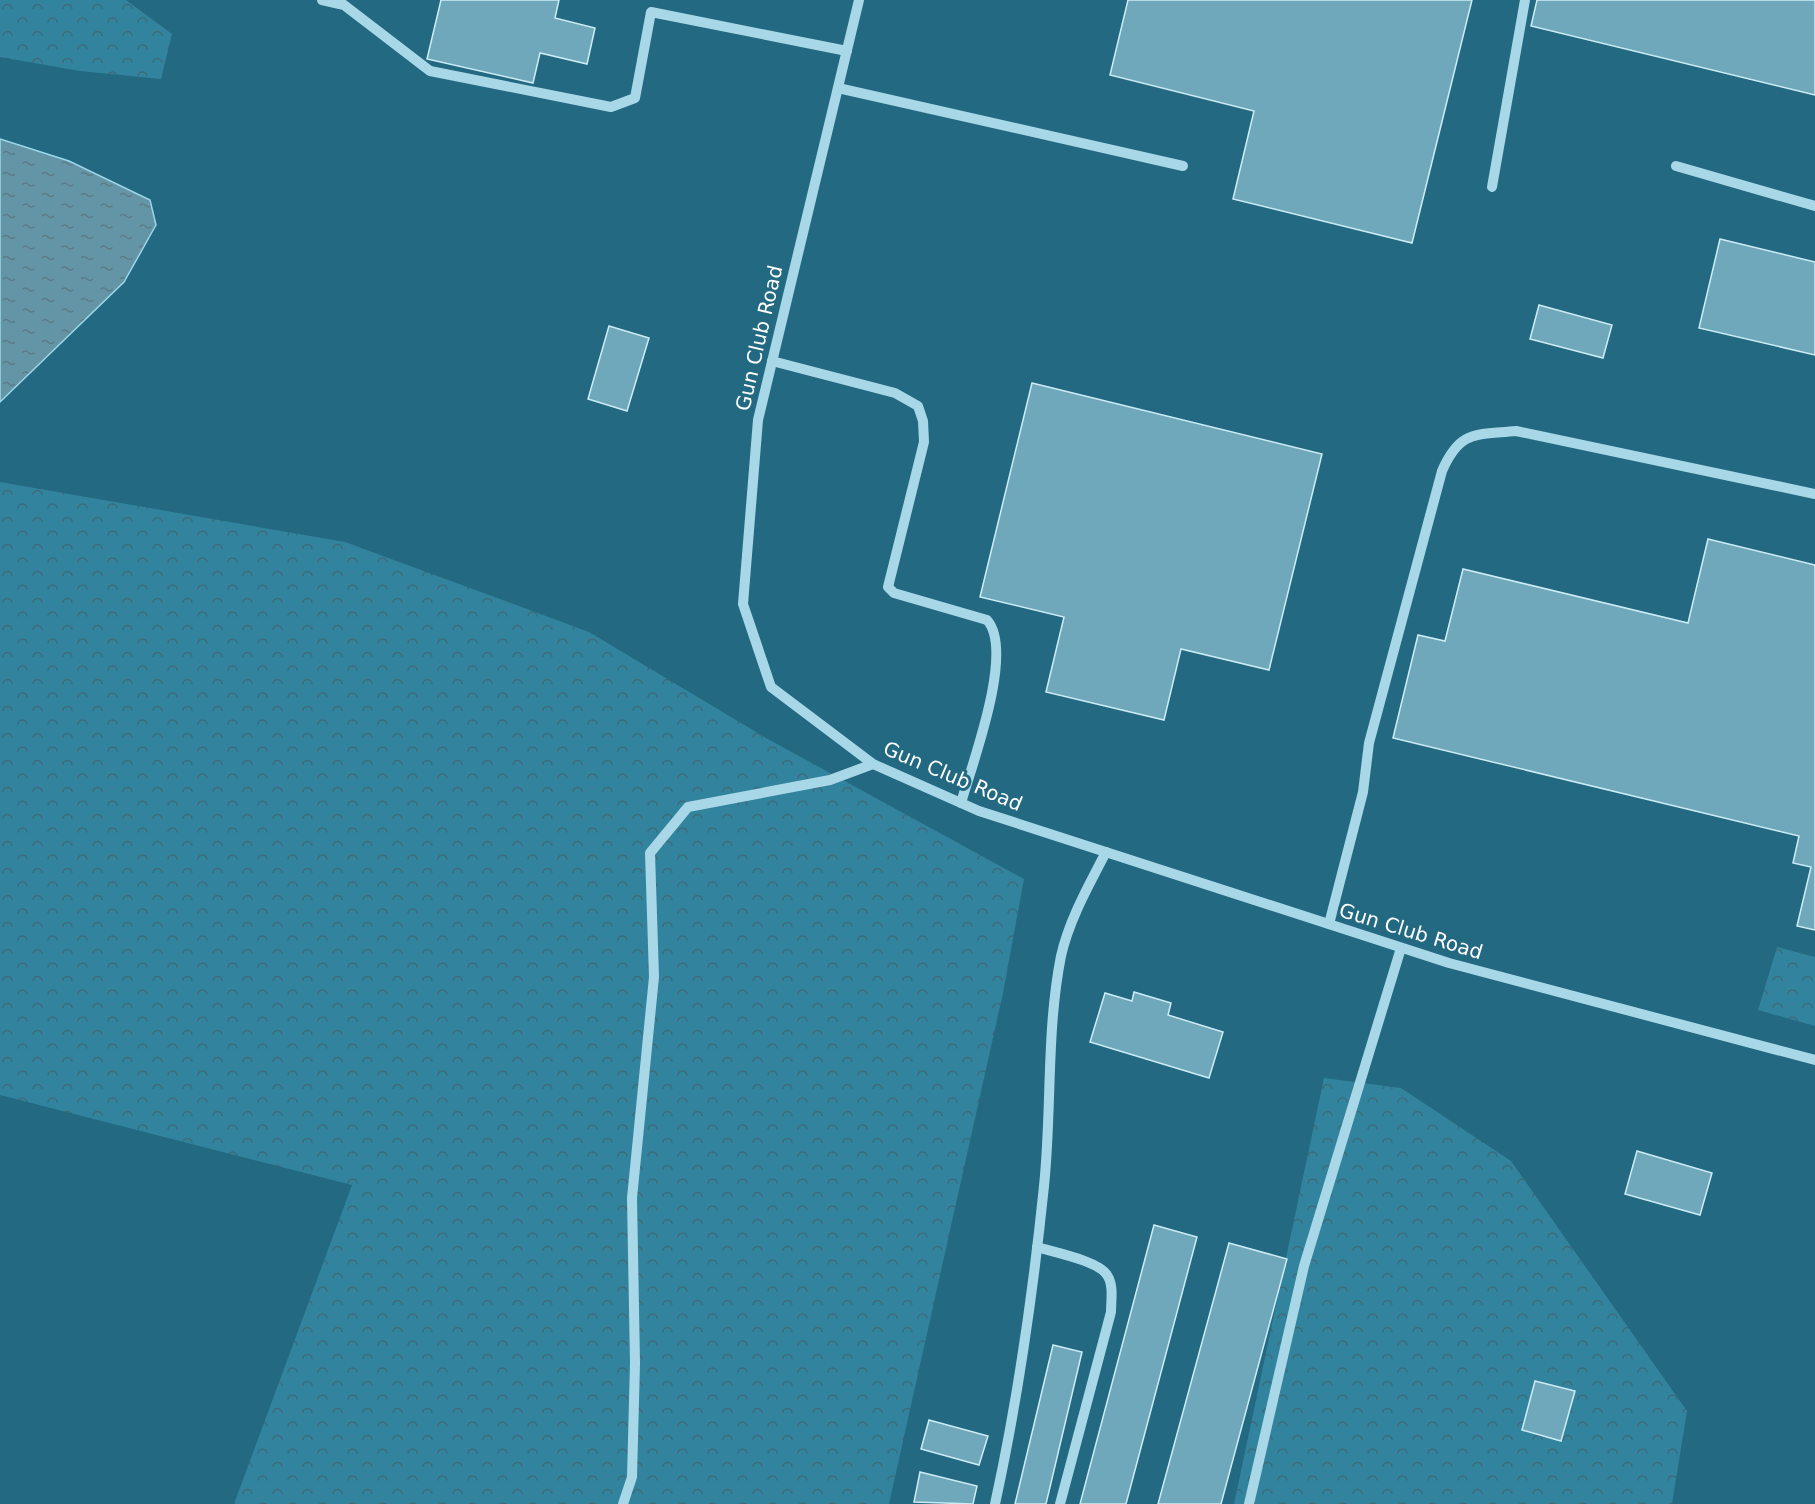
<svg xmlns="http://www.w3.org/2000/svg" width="1815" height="1504" font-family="'DejaVu Sans',sans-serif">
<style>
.forest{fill:url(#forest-crowns)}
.water{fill:url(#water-ripples);stroke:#9cd7e9;stroke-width:1.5}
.building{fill:#70a8bb;stroke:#ccecf6;stroke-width:1.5}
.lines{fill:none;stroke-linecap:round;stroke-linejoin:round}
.minor{stroke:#a8d8e7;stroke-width:10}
.labels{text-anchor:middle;stroke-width:6;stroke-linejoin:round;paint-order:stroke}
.street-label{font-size:20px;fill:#fff;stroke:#226981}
</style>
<defs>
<pattern id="forest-crowns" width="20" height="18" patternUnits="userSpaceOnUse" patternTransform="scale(1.5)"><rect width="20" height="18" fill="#32839d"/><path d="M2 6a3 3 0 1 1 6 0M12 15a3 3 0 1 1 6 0" fill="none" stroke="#3e6a79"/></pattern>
<pattern id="water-ripples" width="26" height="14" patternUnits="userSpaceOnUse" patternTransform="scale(1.5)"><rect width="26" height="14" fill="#6495a6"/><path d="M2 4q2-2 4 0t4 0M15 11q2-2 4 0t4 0" fill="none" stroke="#5c7b86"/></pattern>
</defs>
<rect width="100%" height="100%" fill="#226981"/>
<g class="forest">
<polygon points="0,0 126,0 172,34 161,79 80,71 0,57"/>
<polygon points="0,482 345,542 589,632 766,738 1024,879 1003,993 889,1504 234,1504 352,1185 0,1095"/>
<polygon points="1777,947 1815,957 1815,1026 1758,1010"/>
<polygon points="1324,1078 1401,1088 1511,1161 1687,1411 1672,1504 1234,1504"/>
</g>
<polygon class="water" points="0,139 69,161 150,200 156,225 124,282 0,402"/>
<g class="building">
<polygon points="441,0 559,0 555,18 595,28 587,64 540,53 533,83 427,59"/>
<polygon points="1128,0 1472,0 1412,243 1233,199 1254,111 1110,75"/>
<polygon points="1537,0 1815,0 1815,95 1531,26"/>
<polygon points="1720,239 1815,262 1815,355 1699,328"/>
<polygon points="1539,305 1612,325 1603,358 1530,339"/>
<polygon points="609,326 649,338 627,411 588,399"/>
<polygon points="1032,383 1322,454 1269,670 1181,649 1164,720 1046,692 1064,617 980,597"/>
<polygon points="1708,539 1815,565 1815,930 1797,926 1811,867 1793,863 1799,836 1393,738 1418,635 1445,641 1463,569 1688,623"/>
<polygon points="1134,992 1171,1003 1168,1015 1223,1032 1209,1078 1090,1042 1105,993 1132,1001"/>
<polygon points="1637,1151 1712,1173 1700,1215 1625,1194"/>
<polygon points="1154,1225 1197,1237 1126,1504 1080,1504"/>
<polygon points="1229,1243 1287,1259 1221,1504 1158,1504"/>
<polygon points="1053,1345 1082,1352 1046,1504 1015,1504"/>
<polygon points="1535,1381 1575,1391 1561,1441 1522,1430"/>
<polygon points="929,1420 988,1436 979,1465 921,1449"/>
<polygon points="920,1472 977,1486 973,1504 914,1502"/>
</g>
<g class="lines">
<g class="minor">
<polyline points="322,0 344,5 430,71 611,107 635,98 651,12 847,51"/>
<polyline points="859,0 758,420 743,604 771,687 873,764 979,811 1449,963 1815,1060"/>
<polyline points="838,88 1183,166"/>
<polyline points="1676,166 1815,206"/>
<polyline points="1492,187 1525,0"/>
<path d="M772 361 895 393 918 406 923 421 924 442 888 587 894 593 987 620C1015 651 972 764 961 803"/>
<path d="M1329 924 1363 792 1369 743 1442 471C1460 430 1475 435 1516 431L1815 494"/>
<path d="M1037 1247C1053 1252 1099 1261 1107 1275 1114 1285 1111 1300 1111 1312L1060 1504"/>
<polyline points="623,1504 632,1477 635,1363 632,1198 654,977 650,853 688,807 830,780 873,764"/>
<path d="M995 1504C1018 1399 1033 1293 1044 1186 1052 1110 1046 1032 1061 956 1069 920 1089 885 1106 852"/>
<polyline points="1249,1504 1304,1266 1401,948"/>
</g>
</g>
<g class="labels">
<g class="street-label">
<text transform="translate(759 338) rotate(-77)" y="7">Gun Club Road</text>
<text transform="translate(953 776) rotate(23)" y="7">Gun Club Road</text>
<text transform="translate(1411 931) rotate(17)" y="7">Gun Club Road</text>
</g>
</g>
</svg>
